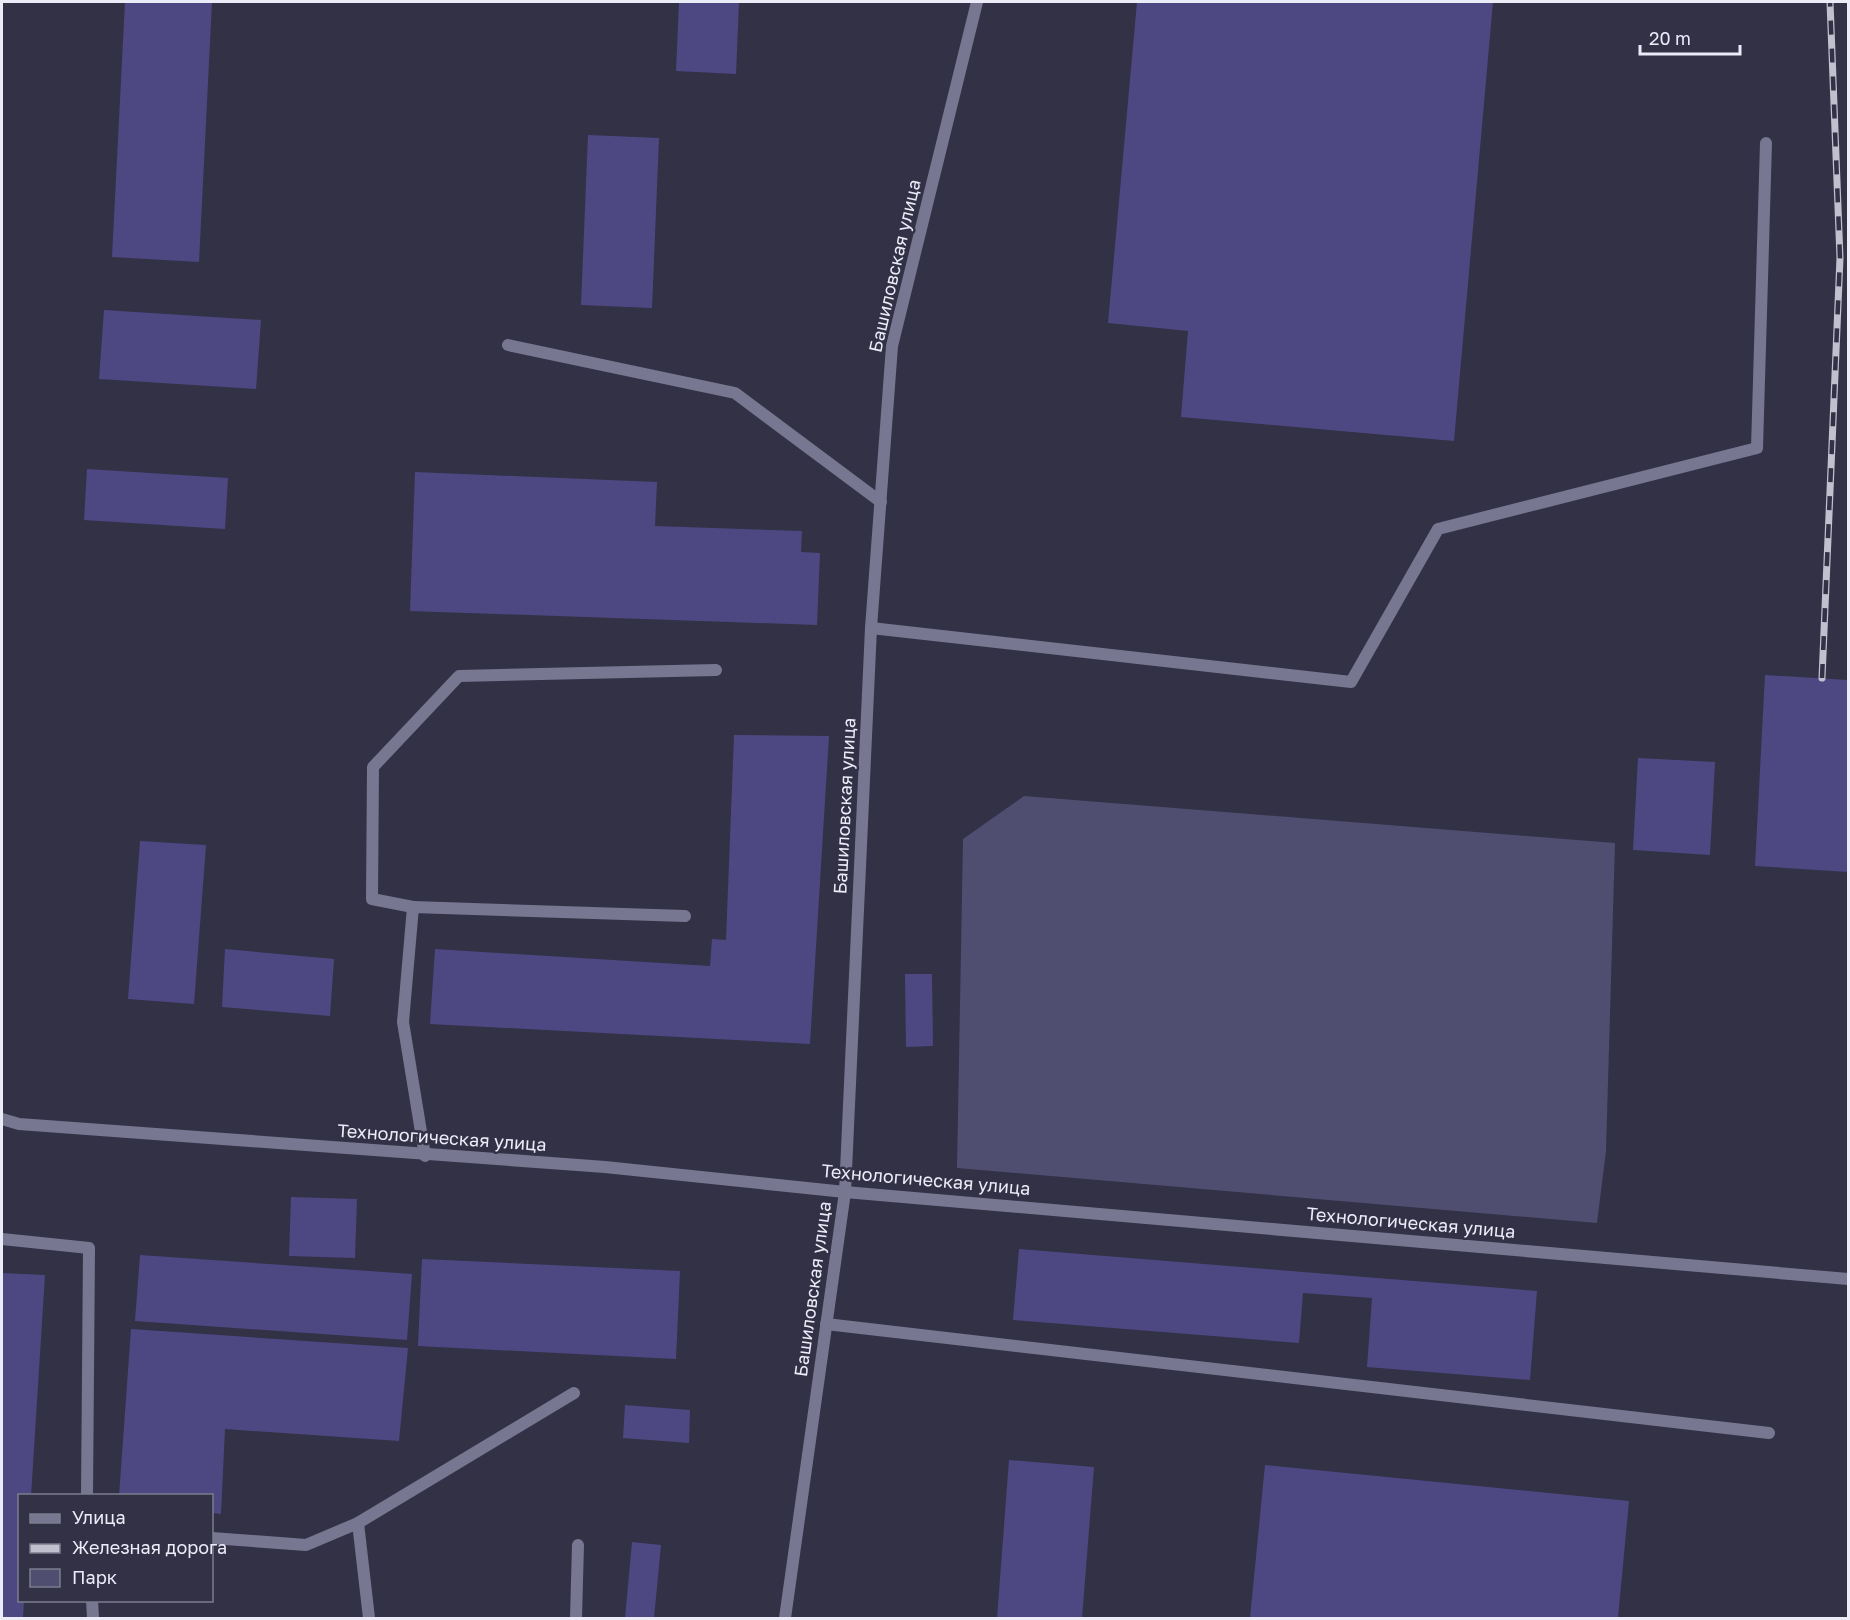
<svg xmlns="http://www.w3.org/2000/svg" width="1850" height="1620" font-family="'Golos Text',sans-serif">
<style>
.green{fill:#4f4d70}
.building{fill:#4d4882}
.lines{fill:none;stroke-linecap:round;stroke-linejoin:round}
.lane{stroke:#777792;stroke-width:12}
.street{stroke:#777792;stroke-width:12}
.rail-casing{stroke:#c0c0cf;stroke-width:7}
.rail{stroke:#323146;stroke-width:4.5;stroke-dasharray:14;stroke-linecap:butt}
.labels{text-anchor:middle;stroke-width:5;stroke-linejoin:round;paint-order:stroke}
.street-label{font-size:18px;fill:#ececf9;stroke:#323146}
</style>
<rect width="100%" height="100%" fill="#323146"/>
<polygon class="green" points="1024,796 1615,843 1606,1151 1597,1223 957,1168 963,839"/>
<g class="building">
<polygon points="125,2 212,2 199,262 112,257"/>
<polygon points="679,2 739,2 736,74 676,71"/>
<polygon points="1137,2 1493,2 1454,441 1181,417 1188,331 1108,323"/>
<polygon points="588,135 659,138 652,308 581,305"/>
<polygon points="104,310 261,320 256,389 99,379"/>
<polygon points="87,469 228,478 225,529 84,520"/>
<polygon points="415,472 657,482 655,526 802,531 801,552 820,553 817,625 410,611"/>
<polygon points="1765,675 1848,680 1848,872 1755,866"/>
<polygon points="734,735 829,736 810,1044 430,1024 435,949 710,966 712,939 726,940"/>
<polygon points="1638,758 1715,762 1710,855 1633,850"/>
<polygon points="140,841 206,845 194,1004 128,999"/>
<polygon points="225,949 334,959 330,1016 222,1007"/>
<polygon points="905,974 932,974 933,1046 906,1047"/>
<polygon points="291,1197 357,1199 355,1258 289,1256"/>
<polygon points="1019,1249 1537,1291 1530,1380 1367,1367 1372,1298 1303,1293 1299,1343 1013,1320"/>
<polygon points="140,1255 412,1274 407,1340 135,1321"/>
<polygon points="422,1259 680,1271 676,1359 418,1346"/>
<polygon points="2,1273 45,1275 31,1496 20,1496 20,1600 24,1600 23,1618 2,1618"/>
<polygon points="131,1329 408,1348 399,1441 225,1429 221,1514 212,1513 212,1496 119,1496"/>
<polygon points="625,1405 690,1410 689,1443 623,1438"/>
<polygon points="1009,1460 1094,1467 1082,1618 997,1618"/>
<polygon points="1265,1465 1629,1501 1618,1618 1250,1618"/>
<polygon points="632,1542 661,1545 654,1618 625,1618"/>
</g>
<g class="lines">
<g class="lane">
<polyline points="508,345 735,393 881,502"/>
<polyline points="871,628 1351,682 1438,529 1757,448 1766,143"/>
<polyline points="413,907 685,916"/>
<polyline points="425,1156 403,1022 413,907 372,899 373,767 459,676 716,670"/>
<polyline points="845,1192 1848,1279"/>
<polyline points="2,1239 89,1248 87,1496"/>
<polyline points="826,1324 1769,1433"/>
<polyline points="358,1523 574,1393"/>
<polyline points="212,1538 306,1545 358,1523 369,1618"/>
<polyline points="92,1600 93,1618"/>
<polyline points="576,1618 578,1545"/>
</g>
<g class="street">
<polyline points="2,1119 19,1124 605,1167 845,1192"/>
<polyline points="785,1618 845,1192 871,628 892,346 977,2"/>
</g>
<defs>
<polyline id="rail" points="1822,678 1840,258 1830,2"/>
</defs>
<use href="#rail" class="rail-casing"/>
<use href="#rail" class="rail"/>
</g>
<g class="labels">
<g class="street-label">
<text transform="translate(895 266) rotate(-77)" y="6">Башиловская улица</text>
<text transform="translate(845 806) rotate(-87)" y="6">Башиловская улица</text>
<text transform="translate(442 1138) rotate(4)" y="6">Технологическая улица</text>
<text transform="translate(926 1180) rotate(5)" y="6">Технологическая улица</text>
<text transform="translate(1411 1223) rotate(5)" y="6">Технологическая улица</text>
<text transform="translate(813 1289) rotate(-82)" y="6">Башиловская улица</text>
</g>
</g>
<rect width="1850" height="1620" fill="none" stroke="#ececf9" stroke-width="6"/>
<rect x="18" y="1494" width="195" height="108" fill="#323146" stroke="#7c7c8e" stroke-width="1.5"/>
<rect x="30" y="1514" width="30" height="9" fill="#777792" stroke="#7c7c8e" stroke-width="1.5"/>
<text x="72" y="1524" font-size="18" fill="#ececf9">Улица</text>
<rect x="30" y="1544" width="30" height="9" fill="#c0c0cf" stroke="#7c7c8e" stroke-width="1.5"/>
<text x="72" y="1554" font-size="18" fill="#ececf9">Железная дорога</text>
<rect x="30" y="1569" width="30" height="18" fill="#4f4d70" stroke="#7c7c8e" stroke-width="1.5"/>
<text x="72" y="1584" font-size="18" fill="#ececf9">Парк</text>
<path d="M1640 45v9h100v-9" fill="none" stroke="#ececf9" stroke-width="3"/>
<text x="1649" y="45" font-size="18" fill="#ececf9" stroke="#323146" stroke-width="4.5" paint-order="stroke">20 m</text>
</svg>
